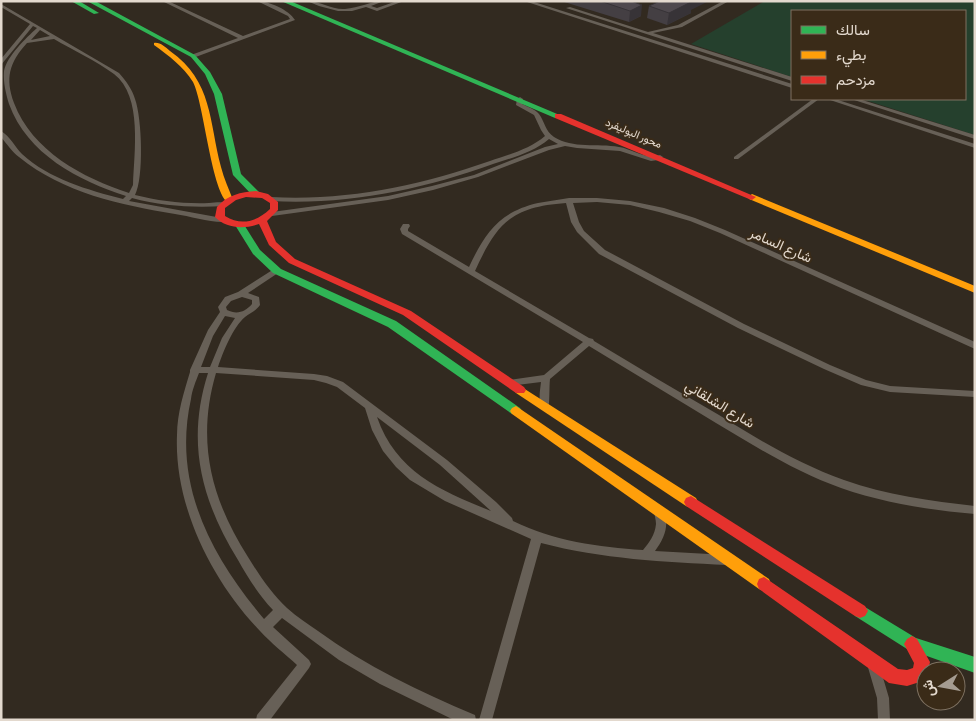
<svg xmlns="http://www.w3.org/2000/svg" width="976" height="721" font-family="Manrope,Vazirmatn,sans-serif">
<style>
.green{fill:#25402d}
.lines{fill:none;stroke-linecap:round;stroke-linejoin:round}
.street{fill:#676057;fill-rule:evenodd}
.fast{fill:#30b455;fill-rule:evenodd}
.slow{fill:#ff9f0a;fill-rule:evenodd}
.jam{fill:#e5322d;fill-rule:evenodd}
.wall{fill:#443f43}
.shaded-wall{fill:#373337}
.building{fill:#4f494e;stroke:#373337}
.labels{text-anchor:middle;stroke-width:4;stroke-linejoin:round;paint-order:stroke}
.far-street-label{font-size:11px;fill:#e3d9ce;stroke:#3a2b18}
.street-label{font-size:14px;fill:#e3d9ce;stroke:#3a2b18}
</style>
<rect width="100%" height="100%" fill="#322a20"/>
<polygon class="green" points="765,1 975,1 975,135 862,99 965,99 965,11 792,11 792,77 691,44"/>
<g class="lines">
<g class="street">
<path d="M162 1H168L243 36 290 19 288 16 257 1C269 1 289 10 295 20L193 58 191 57V55L238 38Z"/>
<path d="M307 1C320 1 332 10 345 9 359 8 371 1 384 1L371 6 377 8 397 1H404L377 11 366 7 352 11H338L319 6Z"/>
<polygon points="524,1 531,1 792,84 792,88"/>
<polygon points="723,1 729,1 682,27 653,33 792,77 792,81 566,8 570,7 648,32 678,25"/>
<path d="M1 4 119 73C126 81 132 89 135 99 142 118 144 178 135 195 159 201 184 204 209 203 215 203 222 201 227 204L224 206C193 208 162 206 132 198L129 201 222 218 226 220 225 222C211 223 190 216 175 214 121 205 63 193 19 157 12 152 7 144 1 137V131C10 136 15 147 22 154 49 179 88 190 123 199L126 196C79 181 27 154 9 104 6 94 3 82 4 71 7 56 26 38 37 28L33 26 1 65V59L30 24 1 7ZM40 30 50 36 31 40ZM54 39C73 50 96 61 114 74 143 96 134 153 133 185L129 193C83 178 32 151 14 103 5 78 9 63 27 43Z"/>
<path d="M520 97 523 99 522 104C528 107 535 109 539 114 545 122 545 131 554 137 573 149 597 143 619 147 633 149 645 160 660 155L663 157 658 160 651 161 620 151 577 148 565 146 549 150 478 177 433 190 388 200 272 216 268 214 272 212 388 196 432 186 474 175 545 147 558 144 549 139C534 152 512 158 493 164 421 190 348 205 271 201L268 199 271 197C347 201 418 186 490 161 508 155 530 149 545 136L541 130 534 115 516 105 517 99Z"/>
<polygon points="813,99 819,99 738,159 734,159 734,157"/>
<polygon points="827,99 835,99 975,144 975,148"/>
<polygon points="851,99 859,99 975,135 975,139"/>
<path d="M569 198H597L630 201 664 208 695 218 725 230 975 342V349L720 233 690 221 659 212 630 205 597 202 573 203 579 222 584 231 605 250 744 324 830 365 866 380 890 386 975 391V397L890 392 861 385 824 369 738 328 599 254 577 232 571 222 566 203C511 207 497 223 475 271L589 338 593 339 594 341C636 366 677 391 719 415 759 440 799 464 844 480 886 495 931 501 975 506V514C929 510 884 503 841 488 796 472 756 447 716 423 674 397 631 372 589 346L550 379C549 388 550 402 548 409H542C538 401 540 391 541 382L509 386 506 385 504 383 506 381 509 380 544 375 583 342 402 234 400 229 403 224H409L410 226 408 229V231L469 267C485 233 499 212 538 203 548 201 559 200 569 198Z"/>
<path d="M274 269H280L281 271 248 293 259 297 260 305C256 311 250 313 245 317 233 327 223 352 218 367L314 374 327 376 343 382 447 460 496 502 512 518 513 521C553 541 599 547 643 550 649 543 655 535 656 524 656 518 653 513 655 508L659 507 663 508C670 524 665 538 655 551L727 555 731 556 733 560 731 564 727 565C664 562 602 559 541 543L492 720H479L531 539 445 501 410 480 396 467 383 451 372 430 365 408 337 387 326 383 314 380 216 373C196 441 211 499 248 557 259 575 272 594 287 608 297 617 308 624 318 631 366 666 420 692 475 715L476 720H454L380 684 339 660 282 618 273 627 309 660 311 664 309 668 270 720H256L257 715 297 665C285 654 271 643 260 631 212 581 174 506 177 435 177 413 184 392 190 372V370L208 330 220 312 218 307 225 297 238 292ZM242 297 252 300V304C245 312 237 315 227 310L226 307 231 301ZM225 316 235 318 222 338 210 367H201L213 336ZM199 373H208C186 442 201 500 238 560 248 578 259 595 273 610L264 619C211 556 172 484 191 399 192 390 196 381 199 373ZM377 417 440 465 491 511C441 491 396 472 377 417Z"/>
<polygon points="873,658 877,660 879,664 889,698 890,720 878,720 877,698 867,664 869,660"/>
</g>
<g class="fast">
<polygon points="71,1 79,1 99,13 94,14"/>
<polygon points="87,1 95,1 195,55 210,72 222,94 241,174 259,192 259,196 253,196 233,175 214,94 205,74 191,57"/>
<polygon points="281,1 290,1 562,116 555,118"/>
<polygon points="240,222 243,223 260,250 281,269 396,321 520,408 522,411 520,414 512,414 388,327 273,273 253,254 235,225"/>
<polygon points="860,604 916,638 975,657 975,673 907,649 855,616 852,611 855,606"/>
</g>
<g class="slow">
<path d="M154 43C160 42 165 47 170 51 213 81 209 122 221 167 224 179 229 189 233 200L232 202 229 203C212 196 204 103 193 82 183 66 169 56 154 45Z"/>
<polygon points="752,194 975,286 975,293 749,199 748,197"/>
<polygon points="520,386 696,498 698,502 696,506 691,508 686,506 516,393 514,390 516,387"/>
<polygon points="516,406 769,579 771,584 769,589 764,591 759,589 512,414 510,411 512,408"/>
</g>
<g class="jam">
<polygon points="555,114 561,114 756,197 752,200 749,199 555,118"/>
<path d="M256 191 268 194 278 202V210L267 221 276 242 295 259 411 311 524 387 526 390 524 393H516L403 315 289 263 269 245 259 224C244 229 227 229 215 217L217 207C227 195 241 192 256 191ZM246 197 262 198 270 203V209C256 222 241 226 225 216V208L236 200Z"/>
<polygon points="691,496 865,606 868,611 865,616 860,618 855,616 686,506 684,502 686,498"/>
<polygon points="764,577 898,669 907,670 913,668 914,663 904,644 907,639 912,636 917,639 930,662 928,671 926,671 926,680 907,686 889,683 759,589 757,584 759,579"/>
</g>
</g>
<g class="wall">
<polygon points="561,1 631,1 641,16 629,22"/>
<polygon points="649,6 691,10 691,13 667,25 647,18"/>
</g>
<g class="shaded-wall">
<polygon points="689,1 709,1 691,10 691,13 667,25 669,13"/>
<polygon points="642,5 641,16 629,22 630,11"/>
</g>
<g class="building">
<polygon points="600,1 631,1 642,5 630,11"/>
<polygon points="660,1 693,1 669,13 649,6"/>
</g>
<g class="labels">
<g class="far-street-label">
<text transform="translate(634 133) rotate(23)" y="4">محور البوليفرد</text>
</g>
<g class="street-label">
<text transform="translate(781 245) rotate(24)" y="5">شارع السامر</text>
<text transform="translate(720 404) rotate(31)" y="5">شارع الشلقاني</text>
</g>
</g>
<rect width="976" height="721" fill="none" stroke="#e3d9ce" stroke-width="5"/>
<rect x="791" y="10" width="175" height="90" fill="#3a2b18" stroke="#7e7161"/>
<rect x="801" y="26" width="25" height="8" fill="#30b455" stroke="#7e7161"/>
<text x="836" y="35" font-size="15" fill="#e3d9ce">سالك</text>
<rect x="801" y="51" width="25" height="8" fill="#ff9f0a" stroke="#7e7161"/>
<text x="836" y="60" font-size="15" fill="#e3d9ce">بطيء</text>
<rect x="801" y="76" width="25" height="8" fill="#e5322d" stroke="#7e7161"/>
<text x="836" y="85" font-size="15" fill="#e3d9ce">مزدحم</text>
<g transform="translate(941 686) rotate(259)"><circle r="24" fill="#3a2b18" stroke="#7e7161"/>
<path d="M0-4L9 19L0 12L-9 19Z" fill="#a59c91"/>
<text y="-8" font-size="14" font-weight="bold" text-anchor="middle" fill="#e3d9ce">ش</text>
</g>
</svg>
